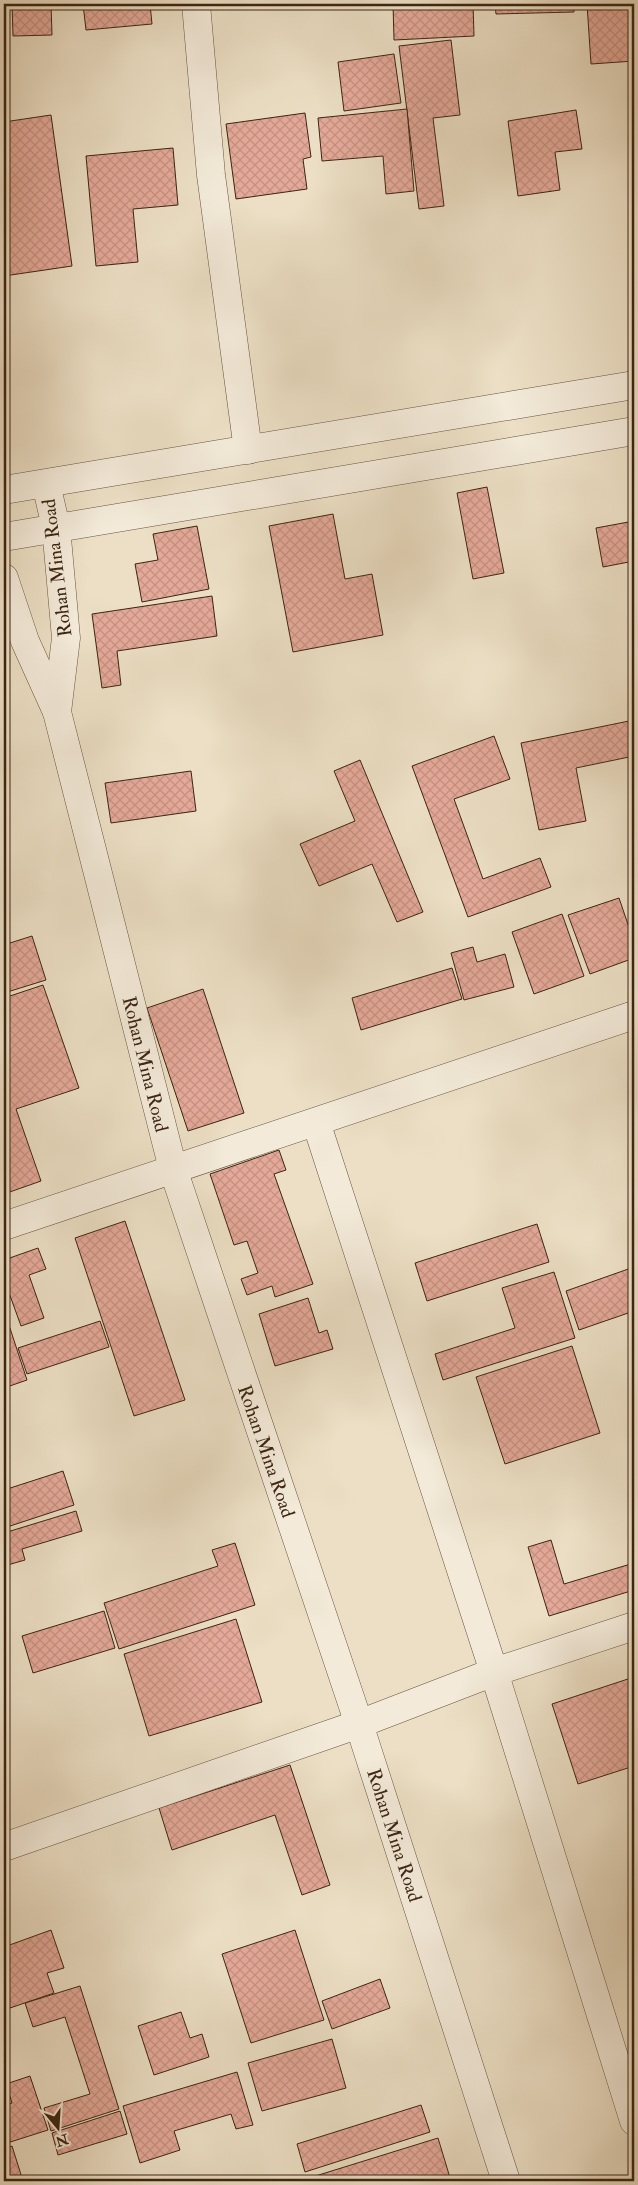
<svg xmlns="http://www.w3.org/2000/svg" width="638" height="2185" font-family="'IM FELL Double Pica',serif">
<style>
.building{fill:url(#building-cross-hatch);stroke:#3c2513}
.lines{fill:none;stroke-linecap:round;stroke-linejoin:round}
.minor-casing{stroke:#685440;stroke-width:29}
.tertiary-casing{stroke:#685440;stroke-width:29}
.minor{stroke:#f3ead9;stroke-width:28}
.tertiary{stroke:#f3ead9;stroke-width:28}
.labels{text-anchor:middle;stroke-width:4;stroke-linejoin:round;paint-order:stroke}
.street-label{font-size:19px;fill:#3c2513;stroke:#f3ead9}
</style>
<defs>
<pattern id="building-cross-hatch" width="8" height="8" patternUnits="userSpaceOnUse" patternTransform="scale(1.25)"><rect width="8" height="8" fill="#e5a999"/><path d="M0 0l8 8M0 8l8-8" fill="none" stroke="#c59183"/></pattern>
</defs>
<rect width="100%" height="100%" fill="#ecdfc5"/>
<filter id="stains"><feTurbulence type="fractalNoise" baseFrequency=".004" numOctaves="4"/><feColorMatrix values="0 0 0 0 .2 0 0 0 0 .09 0 0 0 0 .02 0 0 0 .5 -.17"/></filter>
<radialGradient id="worn" r=".72"><stop offset=".6" stop-color="#630" stop-opacity="0"/><stop offset="1" stop-color="#630" stop-opacity=".3"/></radialGradient>
<g class="building">
<polygon points="12,4 51,4 52,35 13,36"/>
<polygon points="83,4 150,4 152,24 86,30"/>
<polygon points="393,4 473,4 474,36 394,40"/>
<polygon points="495,4 574,4 574,12 496,14"/>
<polygon points="587,4 634,4 634,61 591,64"/>
<polygon points="451,40 460,115 433,118 444,206 419,209 399,46"/>
<polygon points="394,54 401,103 344,111 338,62"/>
<polygon points="407,109 414,191 386,194 383,156 322,161 318,118"/>
<polygon points="576,110 582,149 555,152 560,190 518,196 508,121"/>
<polygon points="305,113 311,157 303,159 307,189 236,199 226,124"/>
<polygon points="51,115 72,266 4,276 4,122"/>
<polygon points="173,148 178,205 133,209 138,262 96,266 86,156"/>
<polygon points="487,487 504,573 473,579 457,493"/>
<polygon points="333,514 345,579 372,574 383,635 293,652 269,526"/>
<polygon points="634,521 634,561 603,567 596,528"/>
<polygon points="197,526 209,589 142,602 135,564 158,560 153,534"/>
<polygon points="212,596 217,636 117,651 121,685 102,688 92,614"/>
<polygon points="634,720 634,756 576,768 586,821 539,830 521,743"/>
<polygon points="494,736 510,779 454,799 483,879 540,858 551,887 468,917 412,766"/>
<polygon points="360,760 423,912 397,922 372,864 319,886 300,844 355,821 334,771"/>
<polygon points="191,771 196,811 111,823 105,783"/>
<polygon points="619,898 634,942 634,958 590,974 568,915"/>
<polygon points="562,914 584,976 534,994 512,932"/>
<polygon points="4,924 10,943 32,936 46,980 4,993"/>
<polygon points="473,947 477,962 505,954 514,987 464,1000 451,953"/>
<polygon points="452,968 462,999 361,1030 352,998"/>
<polygon points="43,985 79,1088 16,1109 41,1181 4,1194 4,998"/>
<polygon points="203,989 244,1113 188,1131 147,1008"/>
<polygon points="279,1150 286,1170 274,1174 313,1284 275,1297 272,1286 247,1295 241,1279 258,1273 247,1241 234,1245 210,1174"/>
<polygon points="125,1221 185,1400 134,1416 75,1238"/>
<polygon points="537,1224 549,1262 427,1301 415,1263"/>
<polygon points="38,1248 46,1269 29,1275 44,1318 21,1326 4,1279 4,1260"/>
<polygon points="634,1267 634,1311 579,1330 566,1291"/>
<polygon points="554,1272 575,1338 443,1380 435,1354 515,1328 502,1288"/>
<polygon points="308,1298 319,1333 327,1330 333,1349 275,1366 259,1314"/>
<polygon points="4,1310 27,1380 4,1388"/>
<polygon points="100,1321 109,1347 27,1374 18,1348"/>
<polygon points="572,1346 600,1433 505,1464 476,1377"/>
<polygon points="63,1471 74,1505 4,1528 4,1490"/>
<polygon points="76,1511 82,1531 22,1549 25,1560 4,1566 4,1533"/>
<polygon points="551,1540 564,1584 634,1563 634,1590 549,1616 528,1547"/>
<polygon points="235,1543 255,1605 119,1649 104,1603 218,1566 212,1550"/>
<polygon points="104,1611 115,1648 33,1673 22,1636"/>
<polygon points="236,1619 262,1702 149,1736 124,1654"/>
<polygon points="634,1677 634,1766 578,1784 552,1704"/>
<polygon points="290,1765 330,1885 302,1895 275,1815 172,1850 159,1808"/>
<polygon points="51,1930 64,1968 47,1973 54,1993 10,2008 4,1988 4,1947"/>
<polygon points="295,1930 324,2020 251,2043 222,1954"/>
<polygon points="380,1979 390,2008 332,2029 322,2001"/>
<polygon points="80,1986 119,2109 51,2131 44,2108 90,2094 65,2017 33,2027 25,2003"/>
<polygon points="181,2012 190,2038 202,2034 209,2057 154,2075 138,2026"/>
<polygon points="332,2039 346,2088 262,2111 248,2063"/>
<polygon points="237,2072 253,2125 236,2129 231,2114 174,2131 180,2150 140,2163 123,2106"/>
<polygon points="30,2076 48,2130 4,2144 4,2106 12,2103 6,2084"/>
<polygon points="421,2105 430,2132 305,2172 297,2144"/>
<polygon points="120,2111 127,2134 58,2155 52,2133"/>
<polygon points="438,2138 451,2181 310,2181 309,2178"/>
<polygon points="12,2146 23,2181 4,2181 4,2149"/>
</g>
<g class="lines">
<defs>
<g id="minor">
<polyline points="196,4 211,175 248,450"/>
<polyline points="46,484 56,527 66,638 57,712"/>
<polyline points="4,578 25,641 57,712 173,1169 359,1724 506,2181"/>
<polyline points="316,1122 494,1672 634,2121"/>
<polyline points="4,1226 634,1015"/>
<polyline points="4,1847 359,1724 494,1672 634,1626"/>
</g>
<g id="tertiary">
<polyline points="4,490 634,385"/>
<polyline points="4,537 634,431"/>
</g>
</defs>
<use href="#minor" class="minor-casing"/>
<use href="#tertiary" class="tertiary-casing"/>
<use href="#minor" class="minor"/>
<use href="#tertiary" class="tertiary"/>
</g>
<g class="labels">
<g class="street-label">
<text transform="translate(56 568) rotate(-97)" y="7">Rohan Mina Road</text>
<text transform="translate(146 1064) rotate(76)" y="7">Rohan Mina Road</text>
<text transform="translate(267 1451) rotate(71)" y="7">Rohan Mina Road</text>
<text transform="translate(395 1835) rotate(72)" y="7">Rohan Mina Road</text>
</g>
</g>
<rect width="638" height="2185" fill="none" stroke="#ecdfc5" stroke-width="20"/>
<rect x="5" y="5" width="628" height="2175" fill="none" stroke="#3c2513" stroke-width="2.5"/>
<rect x="10" y="10" width="618" height="2165" fill="none" stroke="#3c2513"/>
<g transform="translate(58 2128) rotate(162)" stroke="#f3ead9" stroke-width="4" paint-order="stroke">
<path d="M0-4L9 19L0 12L-9 19Z" fill="#3c2513"/>
<text y="-8" font-size="14" font-weight="bold" text-anchor="middle" fill="#3c2513">N</text>
</g>
<rect width="100%" height="100%" filter="url(#stains)"/>
<rect width="100%" height="100%" fill="url(#worn)"/>
</svg>
